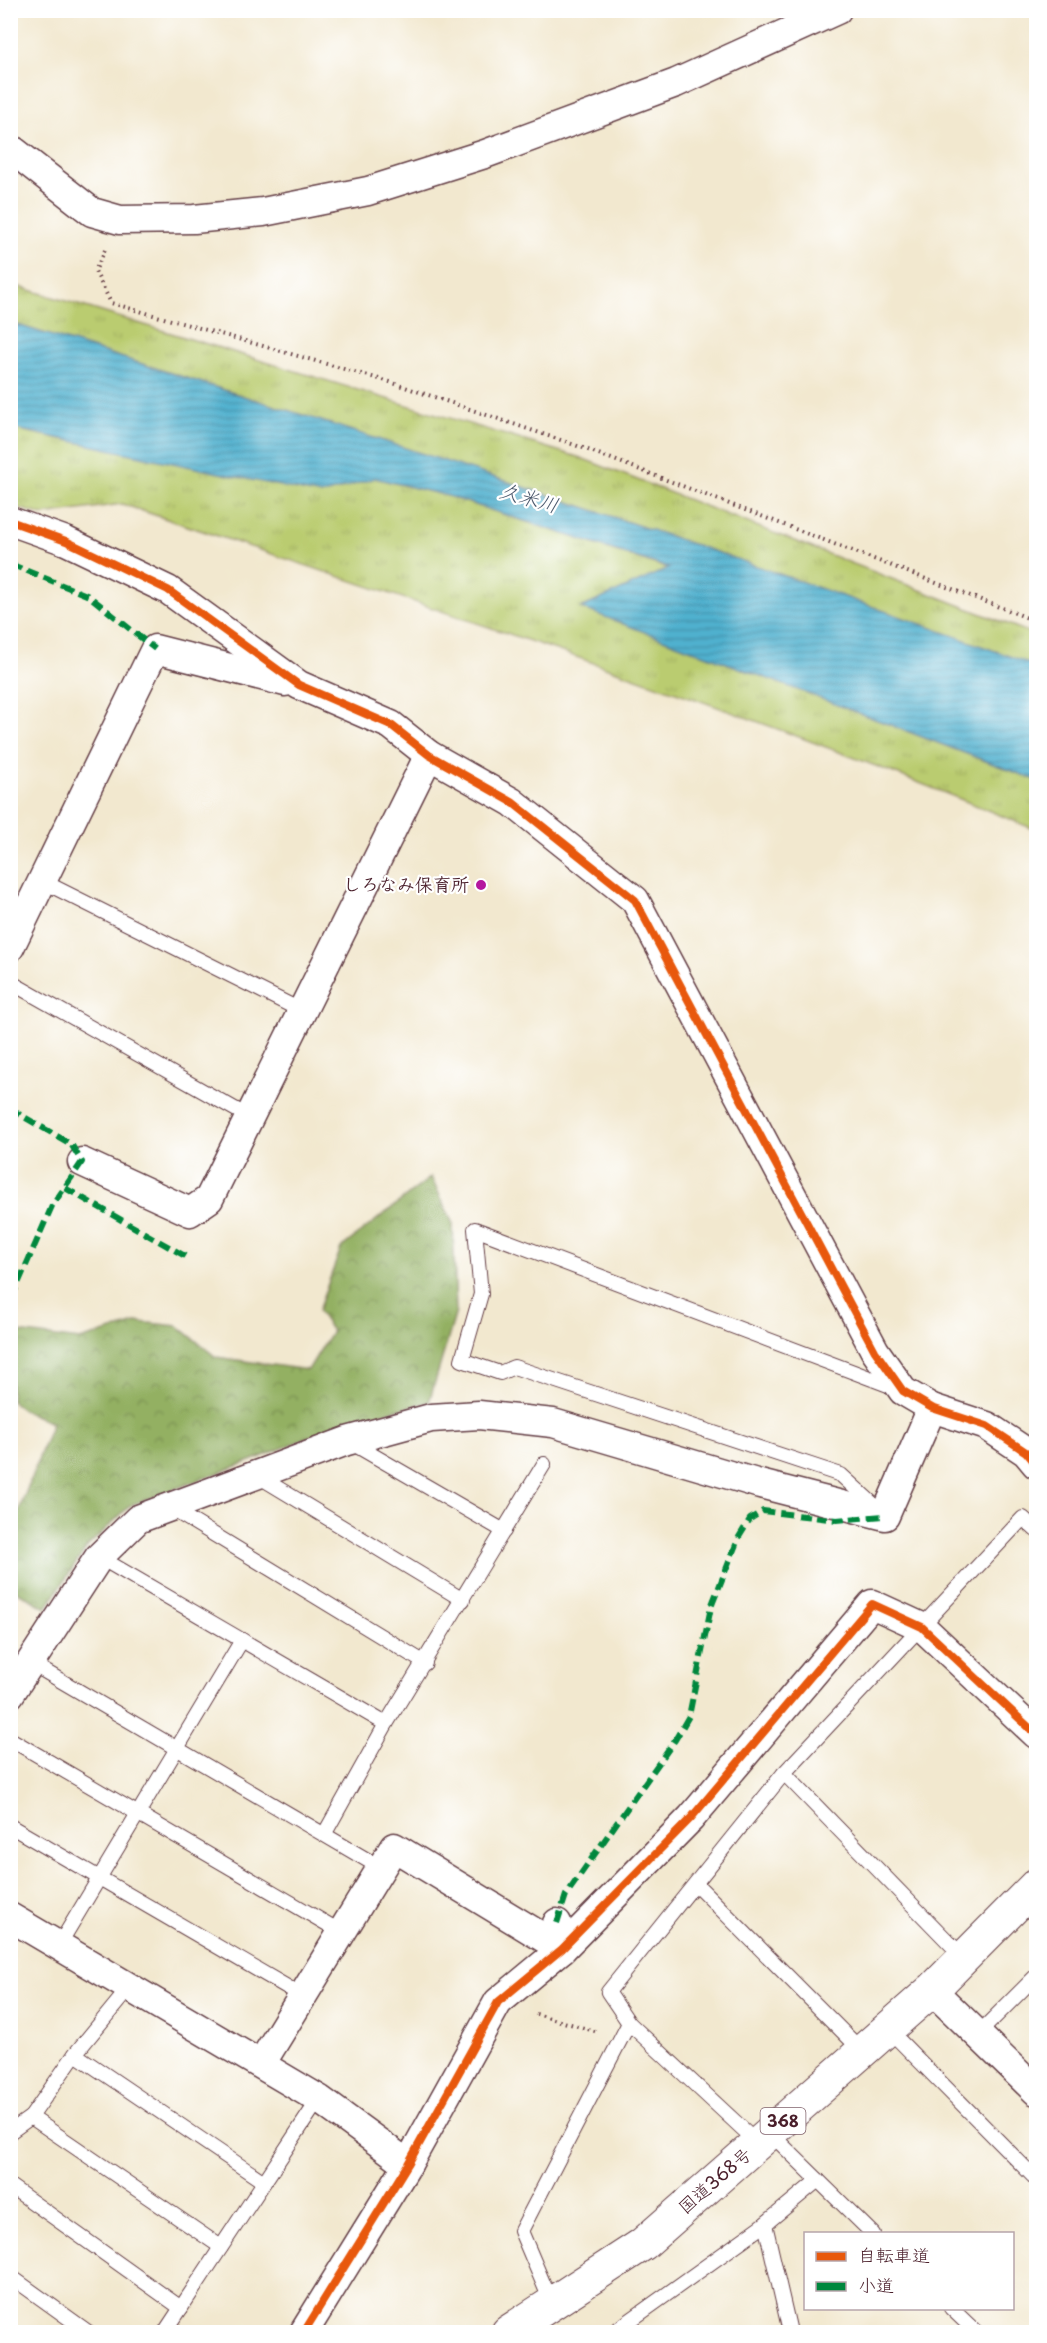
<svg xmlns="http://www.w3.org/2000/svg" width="1047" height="2343" font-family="'Playpen Sans','Klee One',sans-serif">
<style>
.grass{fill:url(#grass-tufts);stroke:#82764e;stroke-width:1.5}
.forest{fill:url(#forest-crowns);stroke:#6e6846;stroke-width:1.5}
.water{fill:url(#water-rules);stroke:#4d687d;stroke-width:1.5}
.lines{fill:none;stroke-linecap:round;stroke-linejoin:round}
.lane-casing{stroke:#633d44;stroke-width:16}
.street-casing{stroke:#633d44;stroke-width:31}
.highway-casing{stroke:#633d44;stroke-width:35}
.path{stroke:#633d44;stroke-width:4;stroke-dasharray:1.5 4.5;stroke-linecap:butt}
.lane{stroke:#fff;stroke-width:14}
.street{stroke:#fff;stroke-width:28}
.highway{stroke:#fff;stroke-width:33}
.quiet{stroke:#00873e;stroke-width:6;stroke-dasharray:12 6;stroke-linecap:butt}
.cycleway-casing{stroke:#fff;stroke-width:11}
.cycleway{stroke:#e8590c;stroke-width:8}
.poi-dot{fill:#b5179e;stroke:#fff;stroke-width:2}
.labels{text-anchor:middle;stroke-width:4.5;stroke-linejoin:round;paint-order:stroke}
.shield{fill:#fff;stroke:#80626b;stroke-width:1.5}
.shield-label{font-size:16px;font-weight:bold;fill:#4a1f2b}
.poi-label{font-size:18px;font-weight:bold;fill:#4a1f2b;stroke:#fff;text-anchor:end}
.street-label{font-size:18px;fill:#4a1f2b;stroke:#fff}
.water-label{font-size:20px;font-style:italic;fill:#4c596d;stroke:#fff}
</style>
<defs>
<pattern id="grass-tufts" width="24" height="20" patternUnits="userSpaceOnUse" patternTransform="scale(1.5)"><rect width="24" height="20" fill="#bacc70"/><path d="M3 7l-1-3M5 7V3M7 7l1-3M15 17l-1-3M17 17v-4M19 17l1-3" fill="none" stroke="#a1af61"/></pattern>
<pattern id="forest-crowns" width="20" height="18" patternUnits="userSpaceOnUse" patternTransform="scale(1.5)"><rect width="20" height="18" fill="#93b062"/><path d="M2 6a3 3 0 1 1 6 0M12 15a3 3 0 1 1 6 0" fill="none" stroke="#7a8f51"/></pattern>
<pattern id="water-rules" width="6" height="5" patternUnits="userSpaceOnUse" patternTransform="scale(1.5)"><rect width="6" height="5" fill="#50b1cf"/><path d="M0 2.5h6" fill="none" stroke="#448fa8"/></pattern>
</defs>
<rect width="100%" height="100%" fill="#fff"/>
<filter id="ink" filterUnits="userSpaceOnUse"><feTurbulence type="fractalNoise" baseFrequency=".0167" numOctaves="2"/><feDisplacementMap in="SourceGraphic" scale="12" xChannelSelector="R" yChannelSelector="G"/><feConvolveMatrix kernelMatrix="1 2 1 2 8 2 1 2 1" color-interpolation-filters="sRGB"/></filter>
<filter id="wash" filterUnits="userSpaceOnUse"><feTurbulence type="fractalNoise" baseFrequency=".008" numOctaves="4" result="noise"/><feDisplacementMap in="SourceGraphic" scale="24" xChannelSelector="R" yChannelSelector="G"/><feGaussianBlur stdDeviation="1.35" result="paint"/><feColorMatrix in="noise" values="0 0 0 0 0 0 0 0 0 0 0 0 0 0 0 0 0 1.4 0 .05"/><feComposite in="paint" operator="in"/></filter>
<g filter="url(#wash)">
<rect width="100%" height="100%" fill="#f2e8cf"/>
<g class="grass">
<path d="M10 284 581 458 1036 635V666C698 541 355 430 11 323Z"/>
<path d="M10 428 321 494 375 478 448 496 670 569 582 608 1036 780V830C738 706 429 607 122 504L43 515 11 506Z"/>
</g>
<polygon class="forest" points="431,1177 453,1224 456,1312 429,1402 346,1422 251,1461 131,1505 87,1547 46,1608 11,1588 11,1532 52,1423 23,1410 11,1401 11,1331 80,1340 139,1322 178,1326 216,1357 308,1370 332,1331 318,1311 341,1248"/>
<path class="water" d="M11 323C355 430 698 541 1036 666V780L581 608 669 568 448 496 375 478 321 495 11 428Z"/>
</g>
<g filter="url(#ink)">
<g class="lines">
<defs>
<g id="lane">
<polyline points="44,882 302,1011"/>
<polyline points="10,982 249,1117"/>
<polyline points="350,1442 504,1531"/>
<polyline points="258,1476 463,1600"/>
<polyline points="876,1507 841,1475 514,1367 500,1373 462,1360 481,1294 475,1229 896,1388"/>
<polyline points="172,1509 425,1663"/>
<polyline points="99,1557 386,1724"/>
<polyline points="29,1662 381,1868"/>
<polyline points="10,1739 341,1932"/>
<polyline points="784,1773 964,1958"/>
<polyline points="10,1826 301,1995"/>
<polyline points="325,1833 386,1724 544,1464"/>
<polyline points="696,1884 862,2051"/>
<polyline points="59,1945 242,1640"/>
<polyline points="888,2029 1036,2179"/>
<polyline points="978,2034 1036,1976"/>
<polyline points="75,2054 130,1987"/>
<polyline points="31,2117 221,2247"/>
<polyline points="10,2132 31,2117 75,2054 264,2182"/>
<polyline points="770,2133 873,2234"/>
<polyline points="758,2143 629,2023 608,1992 784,1773 1023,1518 1036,1530"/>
<polyline points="10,2186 181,2308"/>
<polyline points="765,2224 790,2332"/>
<polyline points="10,2276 88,2332"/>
<polyline points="552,2304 521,2231 629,2023"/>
<polyline points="951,2308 976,2332"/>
<polyline points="165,2332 319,2099"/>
<polyline points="614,2332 765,2224 818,2180"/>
</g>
<g id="street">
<polyline points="10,148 92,212 120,220 194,219 263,212 368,191 485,154 676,83 837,10"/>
<polyline points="10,521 66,541 168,590 299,685 391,725 429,755 512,802 635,900 875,1351 903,1391 932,1408 987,1426 1026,1452 1036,1464"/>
<polyline points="10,947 155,649 285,682"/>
<polyline points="82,1162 190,1212 209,1199 429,755"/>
<polyline points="10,1694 99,1557 138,1519 347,1441 431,1418 479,1415 553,1423 760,1484 885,1516 932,1408"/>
<polyline points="10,1917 319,2099 408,2164"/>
<polyline points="932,1990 1036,2091"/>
<polyline points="261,2064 394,1847 562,1949 557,1923"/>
<polyline points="304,2332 408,2164 498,2002 562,1949 691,1818 872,1604 922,1627 1036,1734"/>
</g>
<polyline id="highway" points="508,2332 643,2244 932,1990 1036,1885"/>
</defs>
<use href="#lane" class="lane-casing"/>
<use href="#street" class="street-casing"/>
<use href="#highway" class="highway-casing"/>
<g class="path">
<polyline points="105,250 95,271 111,303 390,382 575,445 1036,621"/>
<polyline points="536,2014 598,2032"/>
</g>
<use href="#lane" class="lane"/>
<use href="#street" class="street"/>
<use href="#highway" class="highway"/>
<g class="quiet">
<polyline points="10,564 89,596 155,649"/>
<polyline points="10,1109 71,1144 82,1162 52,1206 10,1302"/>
<polyline points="65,1188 185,1256"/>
<polyline points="557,1923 566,1895 675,1740 689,1716 711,1607 739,1537 750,1519 763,1511 837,1520 885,1516"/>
</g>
<defs>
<g id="cycleway">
<polyline points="10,521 66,541 168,590 299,685 391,725 429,755 512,802 635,900 875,1351 903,1391 932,1408 987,1426 1026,1452 1036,1464"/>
<polyline points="304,2332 408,2164 498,2002 562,1949 691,1818 872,1604 922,1627 1036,1734"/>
</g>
</defs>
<use href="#cycleway" class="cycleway-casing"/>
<use href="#cycleway" class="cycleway"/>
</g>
</g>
<circle class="poi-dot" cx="481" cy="885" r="6"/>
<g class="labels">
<rect class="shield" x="760.5" y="2108" width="45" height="26" rx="4.5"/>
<g class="shield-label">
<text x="783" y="2127">368</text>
</g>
<g class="poi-label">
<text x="469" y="891">しろなみ保育所</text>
</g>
<g class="street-label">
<text transform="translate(715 2181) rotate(-41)" y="6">国道368号</text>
</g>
<g class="water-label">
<text transform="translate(529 498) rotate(16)" y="7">久米川</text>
</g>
</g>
<rect width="1047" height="2343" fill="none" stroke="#fff" stroke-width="36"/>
<rect x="804" y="2232" width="210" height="78" fill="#ffffff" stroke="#b7a5aa" stroke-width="1.5"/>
<rect x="816" y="2252" width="30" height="9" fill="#e8590c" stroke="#b7a5aa" stroke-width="1.5"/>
<text x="858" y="2262" font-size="18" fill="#4a1f2b">自転車道</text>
<rect x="816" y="2282" width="30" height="9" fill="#00873e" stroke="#b7a5aa" stroke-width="1.5"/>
<text x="858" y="2292" font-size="18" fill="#4a1f2b">小道</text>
</svg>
